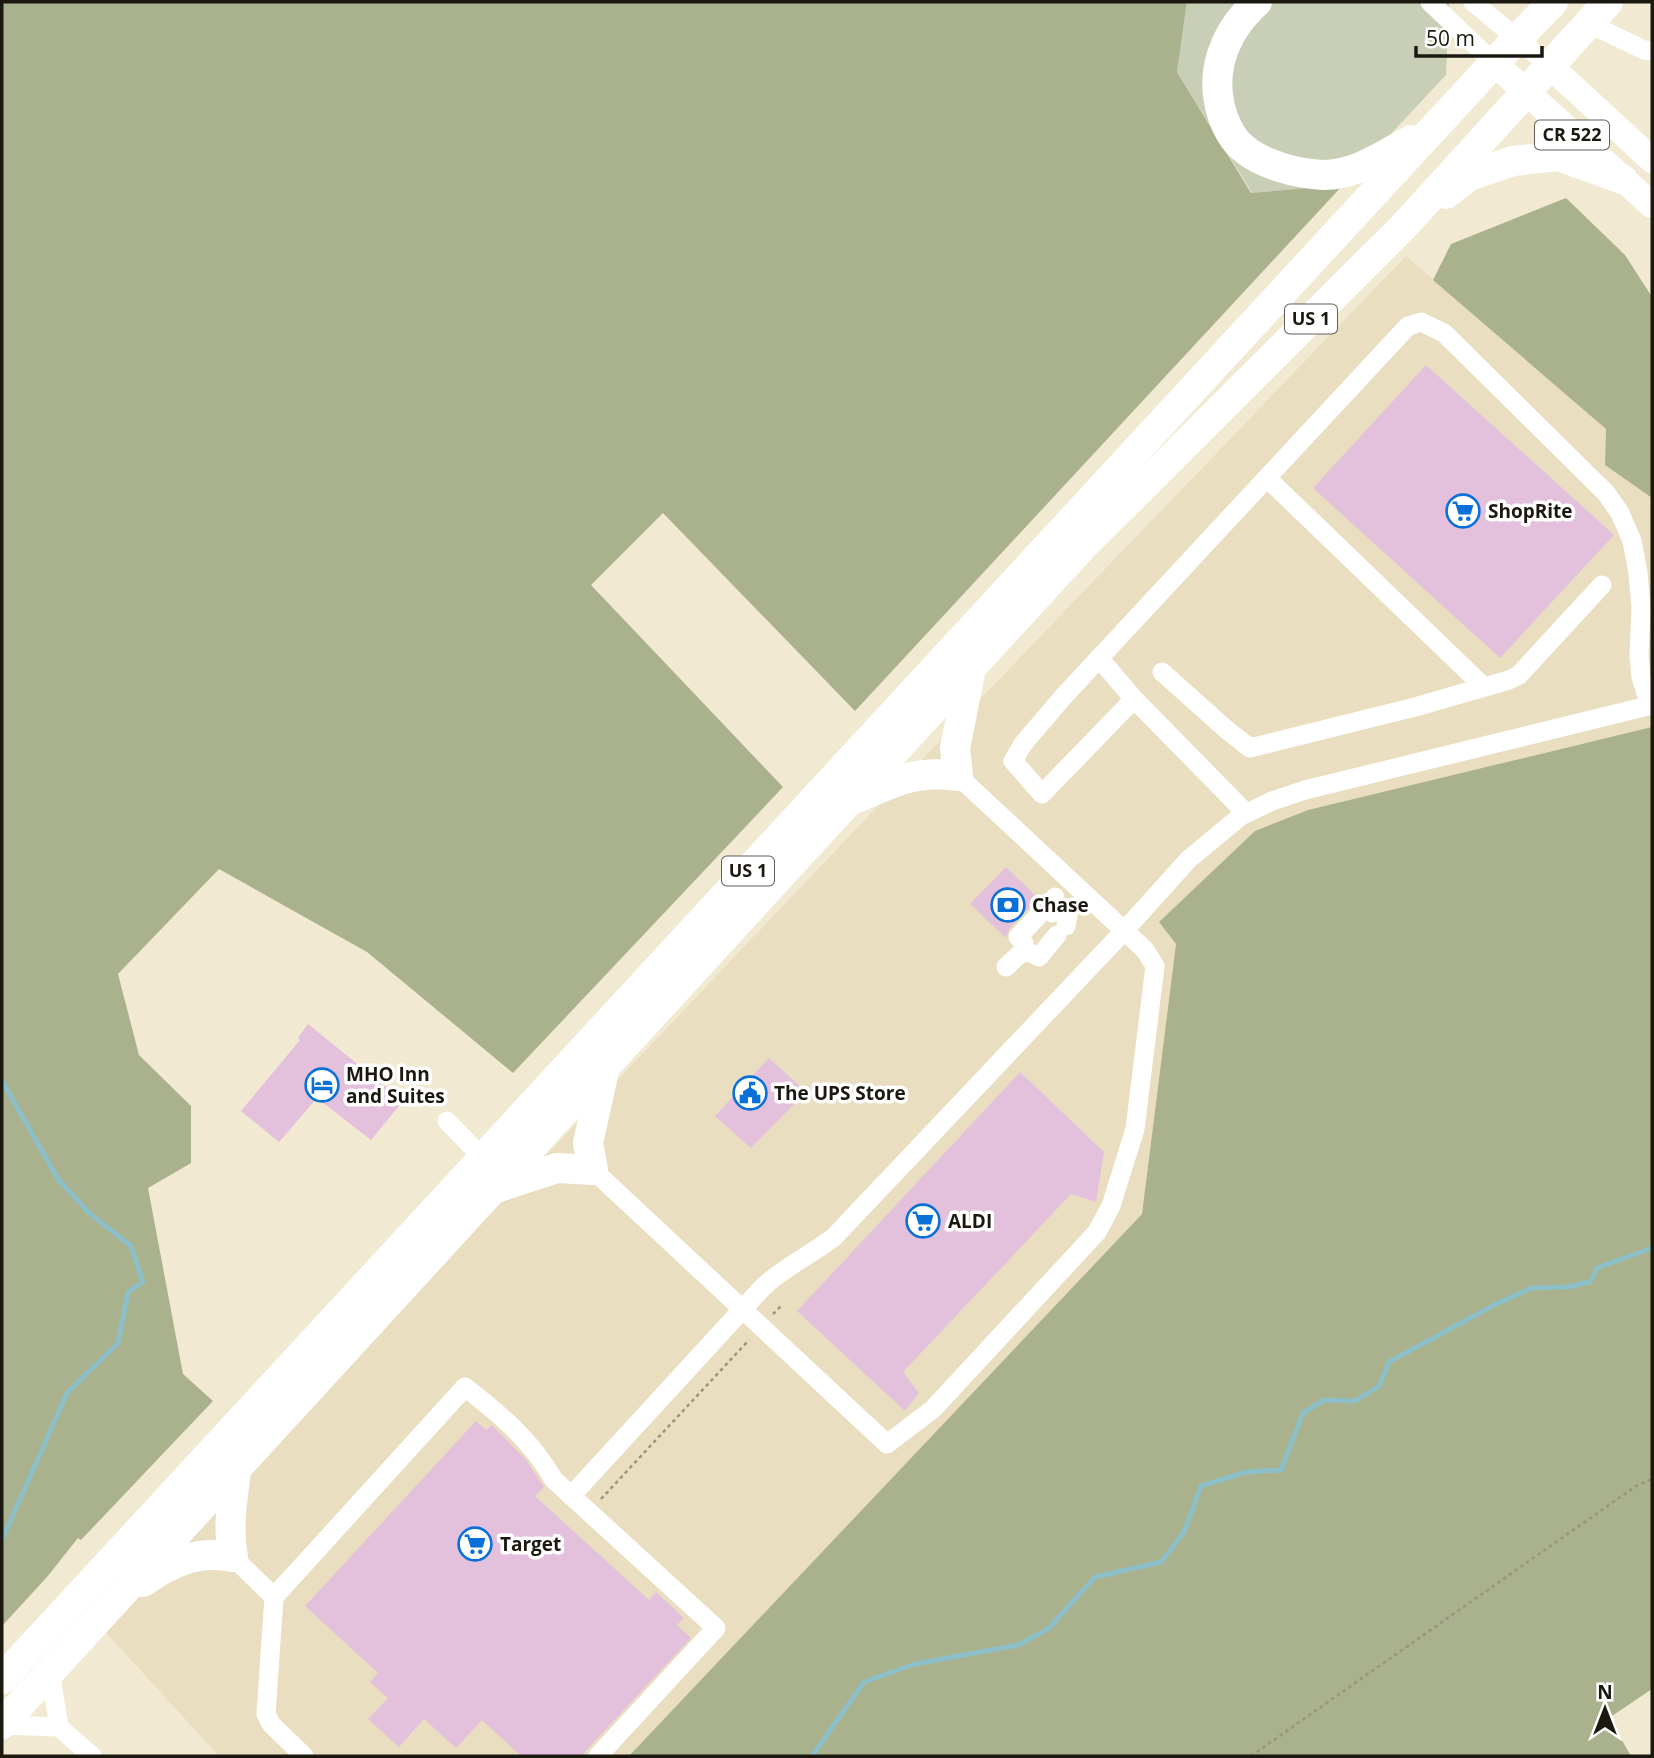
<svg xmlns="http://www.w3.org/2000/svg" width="1654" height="1758" font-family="'Open Sans',sans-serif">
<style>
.built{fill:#eadec0}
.green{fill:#c9cfb6}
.forest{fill:#a9b28c}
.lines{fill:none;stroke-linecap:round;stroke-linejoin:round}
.stream{stroke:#8dbfc8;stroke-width:5}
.building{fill:#e3c0dc}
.path{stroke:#9a9483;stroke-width:2.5;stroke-dasharray:3.5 3.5;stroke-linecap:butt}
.minor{stroke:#fff;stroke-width:19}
.major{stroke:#fff;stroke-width:26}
.highway{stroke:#fff;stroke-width:30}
.labels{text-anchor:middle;stroke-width:7;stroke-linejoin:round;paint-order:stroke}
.shield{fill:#fff;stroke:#5f5d58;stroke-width:2}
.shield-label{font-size:18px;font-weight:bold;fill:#1b1810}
.poi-label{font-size:19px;font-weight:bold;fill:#1b1810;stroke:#fff;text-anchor:start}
</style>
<rect width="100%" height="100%" fill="#f2e9d2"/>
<polygon class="built" points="1406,256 1606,429 1605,465 1652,498 1652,727 1308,810 1255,831 1159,922 1176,944 1142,1214 629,1756 219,1756 99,1625 938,743"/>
<polygon class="green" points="1187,2 1449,2 1446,75 1343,185 1252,193 1177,72"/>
<g class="forest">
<polygon points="2,2 1187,2 1177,72 1251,193 1343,185 855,711 663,513 591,585 783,787 513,1073 367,952 219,869 118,974 139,1055 191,1106 191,1163 148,1188 183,1374 213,1401 81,1540 78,1538 47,1577 2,1626"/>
<polygon points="1566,198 1625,255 1652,297 1652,498 1605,465 1606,429 1433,280 1451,244"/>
<polygon points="1652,727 1652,1689 1609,1718 1631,1756 629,1756 1142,1214 1176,944 1159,922 1255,831 1308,810"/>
</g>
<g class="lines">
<g class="stream">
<polyline points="2,1081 58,1179 89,1213 131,1246 143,1282 128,1292 118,1343 67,1393 2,1540"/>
<polyline points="812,1756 864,1682 915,1664 1018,1645 1048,1629 1095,1577 1161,1562 1184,1532 1201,1486 1246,1472 1281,1470 1303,1413 1324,1400 1355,1401 1379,1386 1389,1362 1496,1304 1532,1288 1567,1287 1590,1282 1597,1268 1652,1248"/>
</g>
</g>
<g class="building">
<polygon points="1426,365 1614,535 1500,658 1313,488"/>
<polygon points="1006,867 1042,902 1041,906 1034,905 1028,909 1009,929 1006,938 970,904"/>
<polygon points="308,1024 403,1101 371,1140 317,1098 279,1142 241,1111 300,1040 298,1038"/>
<polygon points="769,1058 806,1092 751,1148 715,1116"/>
<polygon points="1020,1072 1104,1152 1096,1202 1071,1194 903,1372 919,1393 905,1411 797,1311"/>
<polygon points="476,1421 486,1430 492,1425 526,1460 544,1487 535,1496 649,1600 656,1592 684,1618 677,1625 691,1638 581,1756 521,1756 482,1720 456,1748 424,1719 399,1747 368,1719 388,1698 370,1682 378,1673 305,1606"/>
</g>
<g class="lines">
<g class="path">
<polyline points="773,1314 781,1306"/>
<polyline points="601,1499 749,1340"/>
<polyline points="1251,1756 1636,1486 1652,1479"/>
</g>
<g class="minor">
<polyline points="1430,2 1494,63"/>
<polyline points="1473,2 1550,66"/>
<polyline points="1588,23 1644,50 1652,51"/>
<polyline points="1267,478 1484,687"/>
<polyline points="1099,658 1134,699 1246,813"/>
<polyline points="1162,672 1227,730 1250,748 1415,707 1509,680 1519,675 1602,585"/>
<polyline points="1134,699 1042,794 1013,761 1023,744 1063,697 1408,326 1421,322 1444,333 1606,493 1620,513 1632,541 1638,572 1641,608 1639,655 1641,677 1650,705"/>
<polyline points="1052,913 1055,897"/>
<polyline points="1066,926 1069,909"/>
<polyline points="1024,943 1018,937 1037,917"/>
<polyline points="1006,967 1024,950 1039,957 1057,935"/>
<polyline points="447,1121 483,1158"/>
<polyline points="593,1170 887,1444 933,1409 1097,1232 1111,1206 1135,1129 1155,966 1145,950 958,776"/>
<path d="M571 1496 763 1287C784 1267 811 1255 834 1237L1124 931 1189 859 1241 816 1272 801 1305 790 1652 705"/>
<path d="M233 1557 274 1597 465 1387C502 1416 530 1439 554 1480L716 1628 598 1756"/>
<polyline points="274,1597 266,1714 271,1724 304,1756"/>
<polyline points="50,1671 59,1727 92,1756"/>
<polyline points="2,1725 59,1727"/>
</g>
<g class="major">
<polyline points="1494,63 1652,205"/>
<polyline points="1550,66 1652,160"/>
</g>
<g class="highway">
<path d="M1257 2C1224 32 1208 73 1223 117 1227 128 1233 140 1243 148 1263 165 1298 174 1323 175 1356 175 1384 155 1411 140"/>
<polyline points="1446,194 1469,176 1513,161 1558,156 1622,179"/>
<path d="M854 799C892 783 916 769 958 776L955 748 971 668"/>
<polyline points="493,1189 557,1168 593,1170 588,1143 605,1066"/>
<path d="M143 1582C171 1562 198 1550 233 1557 227 1525 233 1496 237 1465"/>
<polyline points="2,1679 1494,63 1553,2"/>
<polyline points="2,1724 1081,548 1404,226 1608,2"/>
</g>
</g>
<defs>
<symbol id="supermarket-ring" viewBox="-11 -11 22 22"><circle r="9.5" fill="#fff" stroke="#0870d8" stroke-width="1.5"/><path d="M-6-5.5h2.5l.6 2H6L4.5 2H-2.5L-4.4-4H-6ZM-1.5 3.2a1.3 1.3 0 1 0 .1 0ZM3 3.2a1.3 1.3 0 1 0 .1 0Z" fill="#0870d8"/></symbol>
<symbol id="bank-ring" viewBox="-11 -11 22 22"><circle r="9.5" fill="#fff" stroke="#0870d8" stroke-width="1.5"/><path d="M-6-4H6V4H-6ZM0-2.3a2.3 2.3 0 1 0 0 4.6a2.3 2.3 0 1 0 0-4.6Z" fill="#0870d8"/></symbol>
<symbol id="hotel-ring" viewBox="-11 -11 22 22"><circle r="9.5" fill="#fff" stroke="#0870d8" stroke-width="1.5"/><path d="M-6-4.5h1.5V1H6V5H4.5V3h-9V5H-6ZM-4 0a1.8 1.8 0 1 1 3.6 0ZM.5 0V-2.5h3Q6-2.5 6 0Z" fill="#0870d8"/></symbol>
<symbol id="civic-ring" viewBox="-11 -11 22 22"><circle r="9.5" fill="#fff" stroke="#0870d8" stroke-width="1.5"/><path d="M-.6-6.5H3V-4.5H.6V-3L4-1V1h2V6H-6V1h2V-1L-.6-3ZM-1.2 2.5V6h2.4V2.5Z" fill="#0870d8"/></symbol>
</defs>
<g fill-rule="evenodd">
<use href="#supermarket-ring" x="1444" y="492" width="38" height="38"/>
<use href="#bank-ring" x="989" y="886" width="38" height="38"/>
<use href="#hotel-ring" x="303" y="1066" width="38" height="38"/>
<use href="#civic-ring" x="731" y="1074" width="38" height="38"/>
<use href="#supermarket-ring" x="904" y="1202" width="38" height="38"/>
<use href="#supermarket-ring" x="456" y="1525" width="38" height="38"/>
</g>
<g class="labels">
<g class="shield">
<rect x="1535" y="120.5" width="74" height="29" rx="5"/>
<rect x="1285" y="304.5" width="52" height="29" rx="5"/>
<rect x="722" y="856.5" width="52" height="29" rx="5"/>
</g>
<g class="shield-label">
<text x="1572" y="141">CR 522</text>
<text x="1311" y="325">US 1</text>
<text x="748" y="877">US 1</text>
</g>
<g class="poi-label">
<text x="1488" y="518">ShopRite</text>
<text x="1032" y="912">Chase</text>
<text x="346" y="1081">MHO Inn<tspan x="346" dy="22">and Suites</tspan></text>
<text x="774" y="1100">The UPS Store</text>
<text x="948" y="1228">ALDI</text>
<text x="500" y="1551">Target</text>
</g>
</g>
<rect width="1654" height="1758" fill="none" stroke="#1b1810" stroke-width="7"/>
<g transform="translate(1605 1709)" stroke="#ffffff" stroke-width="5" paint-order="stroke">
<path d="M0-5L12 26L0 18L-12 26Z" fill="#1b1810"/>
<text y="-10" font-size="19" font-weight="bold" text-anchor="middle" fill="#1b1810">N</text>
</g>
<path d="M1416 46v10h126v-10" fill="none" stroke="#1b1810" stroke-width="3.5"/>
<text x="1426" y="46" font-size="21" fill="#1b1810" stroke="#ffffff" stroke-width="5" paint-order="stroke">50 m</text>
</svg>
